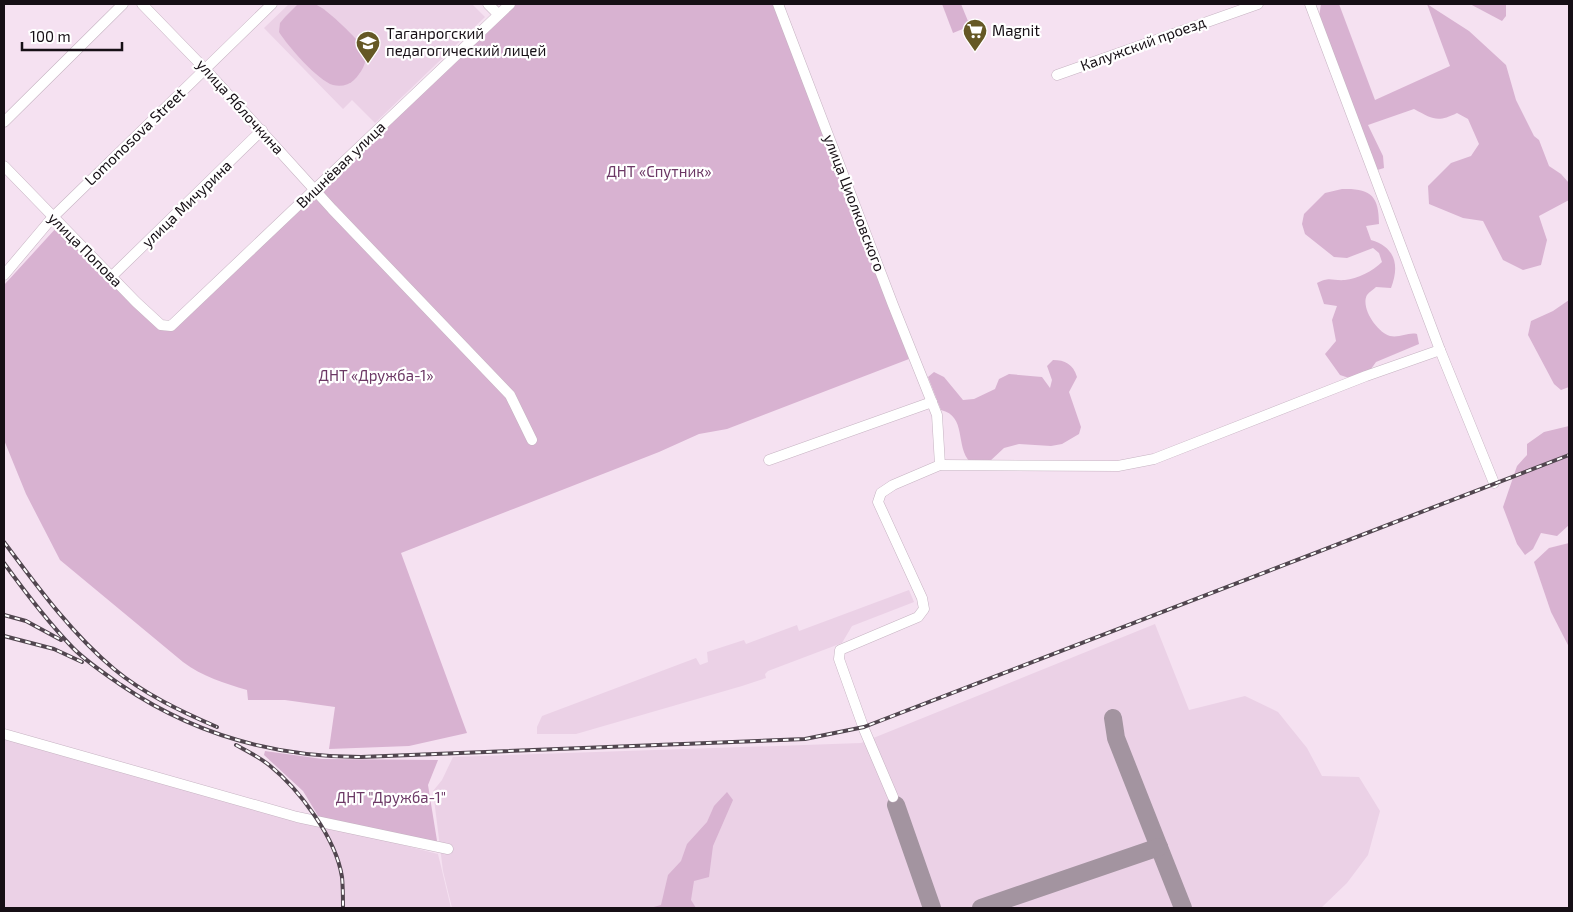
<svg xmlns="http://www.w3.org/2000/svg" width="1573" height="912" font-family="'Exo 2',sans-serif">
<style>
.built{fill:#ebd1e6}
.green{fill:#d8b2d1}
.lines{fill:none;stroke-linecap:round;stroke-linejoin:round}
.taxiway{stroke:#a394a0;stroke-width:18}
.minor-casing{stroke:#c6b3c2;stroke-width:11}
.minor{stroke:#fff;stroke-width:10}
.rail-casing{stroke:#51464f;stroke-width:4}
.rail{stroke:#fff;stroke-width:2;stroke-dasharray:5.5;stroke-linecap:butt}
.labels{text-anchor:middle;stroke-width:4.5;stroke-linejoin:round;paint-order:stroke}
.poi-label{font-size:15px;fill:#160f15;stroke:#fff;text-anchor:start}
.street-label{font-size:15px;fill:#160f15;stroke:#fff}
.park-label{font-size:15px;fill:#6c3865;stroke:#fff}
</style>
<rect width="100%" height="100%" fill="#f5e1f1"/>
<g class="built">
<polygon points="289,4 472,4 485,17 375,123 352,100 343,109 264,28"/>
<polygon points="909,590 914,602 852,626 842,643 768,671 765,674 766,678 742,686 576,734 537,734 537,727 542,716 696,658 700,665 708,662 707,652 744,640 746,644 797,625 799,631"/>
<polygon points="1155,624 1189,710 1245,696 1278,712 1307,748 1322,776 1359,777 1380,811 1368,855 1347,883 1321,908 452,908 443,871 433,791 442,780 453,757 861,743"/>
<polygon points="4,735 170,786 438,854 451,908 4,908"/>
</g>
<g class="green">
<path d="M298 4H315L322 8C331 14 362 42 365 52 368 62 361 73 354 80 349 85 341 87 333 85 318 81 287 45 279 32L280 23 285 17Z"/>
<path d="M511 4H776L909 359 727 429 699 434 659 452 401 553 467 733 409 746 329 749 335 707 285 700H248L247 690C224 683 203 677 183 662L60 560 26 494 4 440V285L57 227 156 327 165 331 176 327Z"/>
<polygon points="942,4 961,4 970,26 953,33"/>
<path d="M1321 4H1339L1375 100 1450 66 1427 4 1469 31 1506 65 1516 100 1534 136 1539 140 1549 166 1561 174 1569 183V200L1539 216 1547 240 1541 265 1523 270 1503 260 1483 221 1463 218 1429 204 1428 186 1451 163 1471 156 1479 144 1468 119 1457 113C1437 123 1433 119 1414 109L1368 125 1383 156 1384 168 1374 171 1319 17Z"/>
<polygon points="1470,4 1506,4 1506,16 1502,21"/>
<path d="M1342 189C1370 188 1379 195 1379 224L1366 226 1371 240C1395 247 1400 265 1391 288L1376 287C1374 289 1369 292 1367 295 1360 308 1378 333 1390 336 1400 338 1408 332 1417 334L1419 344 1376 362 1366 376 1355 380 1340 375 1325 354 1336 341 1332 320 1337 306 1324 304 1317 283C1330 276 1332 281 1345 280 1357 279 1373 271 1382 262L1379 253 1373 248 1347 258 1334 257 1305 234 1302 224 1304 214 1325 193Z"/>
<polygon points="1569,300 1569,387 1561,390 1554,384 1528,335 1531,321 1553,311"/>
<path d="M1053 360C1065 360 1073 364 1077 377L1069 392 1081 427 1079 434 1062 444 1051 446 1019 444 1004 448 989 462H970C955 446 967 416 941 410L928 377 934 372 944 377 963 400 974 399 995 389 999 379 1009 374 1042 377 1050 388 1052 380 1047 366Z"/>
<polygon points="1569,426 1569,525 1557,536 1541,533 1533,549 1525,555 1517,544 1503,507 1517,466 1527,455 1527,444 1544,432"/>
<polygon points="1569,543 1569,647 1551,612 1534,562 1549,548"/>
<polygon points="265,751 322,759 438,760 428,785 438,847 320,819 303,791 264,755"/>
<polygon points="727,792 733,800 713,846 709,877 694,881 691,900 696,908 650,908 661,905 668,875 681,861 687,844 707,822 714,806"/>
</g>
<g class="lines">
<g class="taxiway">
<polyline points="1113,718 1116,738 1183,908"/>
<polyline points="896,805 932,908"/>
<polyline points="981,908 1159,847"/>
</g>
<defs>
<g id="minor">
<polyline points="142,4 205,69 332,209 510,395 532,440"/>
<polyline points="488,4 498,14"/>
<polyline points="778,4 893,305 937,415 940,465"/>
<polyline points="1310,4 1440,350 1494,483"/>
<polyline points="1057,75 1258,4"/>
<polyline points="4,122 123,4"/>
<polyline points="4,166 136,302 161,325 171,326 510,4"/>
<polyline points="4,275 52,218 272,4"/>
<polyline points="111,277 262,130"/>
<polyline points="769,460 932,402"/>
<polyline points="4,734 297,817 448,849"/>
<polyline points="893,797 864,729 839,659 840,650 918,617 924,609 922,598 878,502 881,493 893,485 940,465 1118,466 1154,459 1366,376 1440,350"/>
</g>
</defs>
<use href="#minor" class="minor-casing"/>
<use href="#minor" class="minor"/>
<defs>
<g id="rail">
<path d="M4 542C37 586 71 633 114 669 144 694 182 712 217 727"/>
<path d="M4 563C25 592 48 622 73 648 87 662 105 674 121 685 193 734 274 757 361 757L805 739 864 727 1569 455"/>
<polyline points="4,615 26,621 61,640"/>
<polyline points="4,636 54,649 82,662"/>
<path d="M236 745C247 751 259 757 269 765 299 789 336 838 342 877 343 887 343 898 343 908"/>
</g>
</defs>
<use href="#rail" class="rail-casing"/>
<use href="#rail" class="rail"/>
</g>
<defs>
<symbol id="supermarket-pin" viewBox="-11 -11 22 30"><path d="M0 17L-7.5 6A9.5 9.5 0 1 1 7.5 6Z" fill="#655825" stroke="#fff"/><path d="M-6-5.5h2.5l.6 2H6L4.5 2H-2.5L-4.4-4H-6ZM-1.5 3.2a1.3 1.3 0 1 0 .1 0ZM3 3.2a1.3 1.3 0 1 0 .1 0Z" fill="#fff"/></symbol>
<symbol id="university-pin" viewBox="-11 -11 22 30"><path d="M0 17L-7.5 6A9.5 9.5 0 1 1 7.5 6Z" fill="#655825" stroke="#fff"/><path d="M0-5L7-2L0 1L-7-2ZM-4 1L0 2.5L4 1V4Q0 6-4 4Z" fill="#fff"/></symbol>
</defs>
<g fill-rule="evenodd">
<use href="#supermarket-pin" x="961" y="17" width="28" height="38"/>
<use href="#university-pin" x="354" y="29" width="28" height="38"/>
</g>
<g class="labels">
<g class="poi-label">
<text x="992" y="36">Magnit</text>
<text x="386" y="39">Таганрогский<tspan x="386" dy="17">педагогический лицей</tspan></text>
</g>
<g class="street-label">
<text transform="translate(1143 44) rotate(-20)" y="5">Калужский проезд</text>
<text transform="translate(240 107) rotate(48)" y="5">улица Яблочкина</text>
<text transform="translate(135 137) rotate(-44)" y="5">Lomonosova Street</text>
<text transform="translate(341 165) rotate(-44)" y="5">Вишнёвая улица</text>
<text transform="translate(854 203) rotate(69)" y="5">улица Циолковского</text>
<text transform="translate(187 204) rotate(-44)" y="5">улица Мичурина</text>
<text transform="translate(85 250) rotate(45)" y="5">улица Попова</text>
</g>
<g class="park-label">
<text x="659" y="177">ДНТ «Спутник»</text>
<text x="376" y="381">ДНТ «Дружба-1»</text>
<text x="391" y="803">ДНТ "Дружба-1"</text>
</g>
</g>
<rect width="1573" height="912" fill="none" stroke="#160f15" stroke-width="10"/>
<path d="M22 42v8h100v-8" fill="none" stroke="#160f15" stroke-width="2.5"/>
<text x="30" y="42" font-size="15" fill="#160f15" stroke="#ffffff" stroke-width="4" paint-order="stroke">100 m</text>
</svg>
